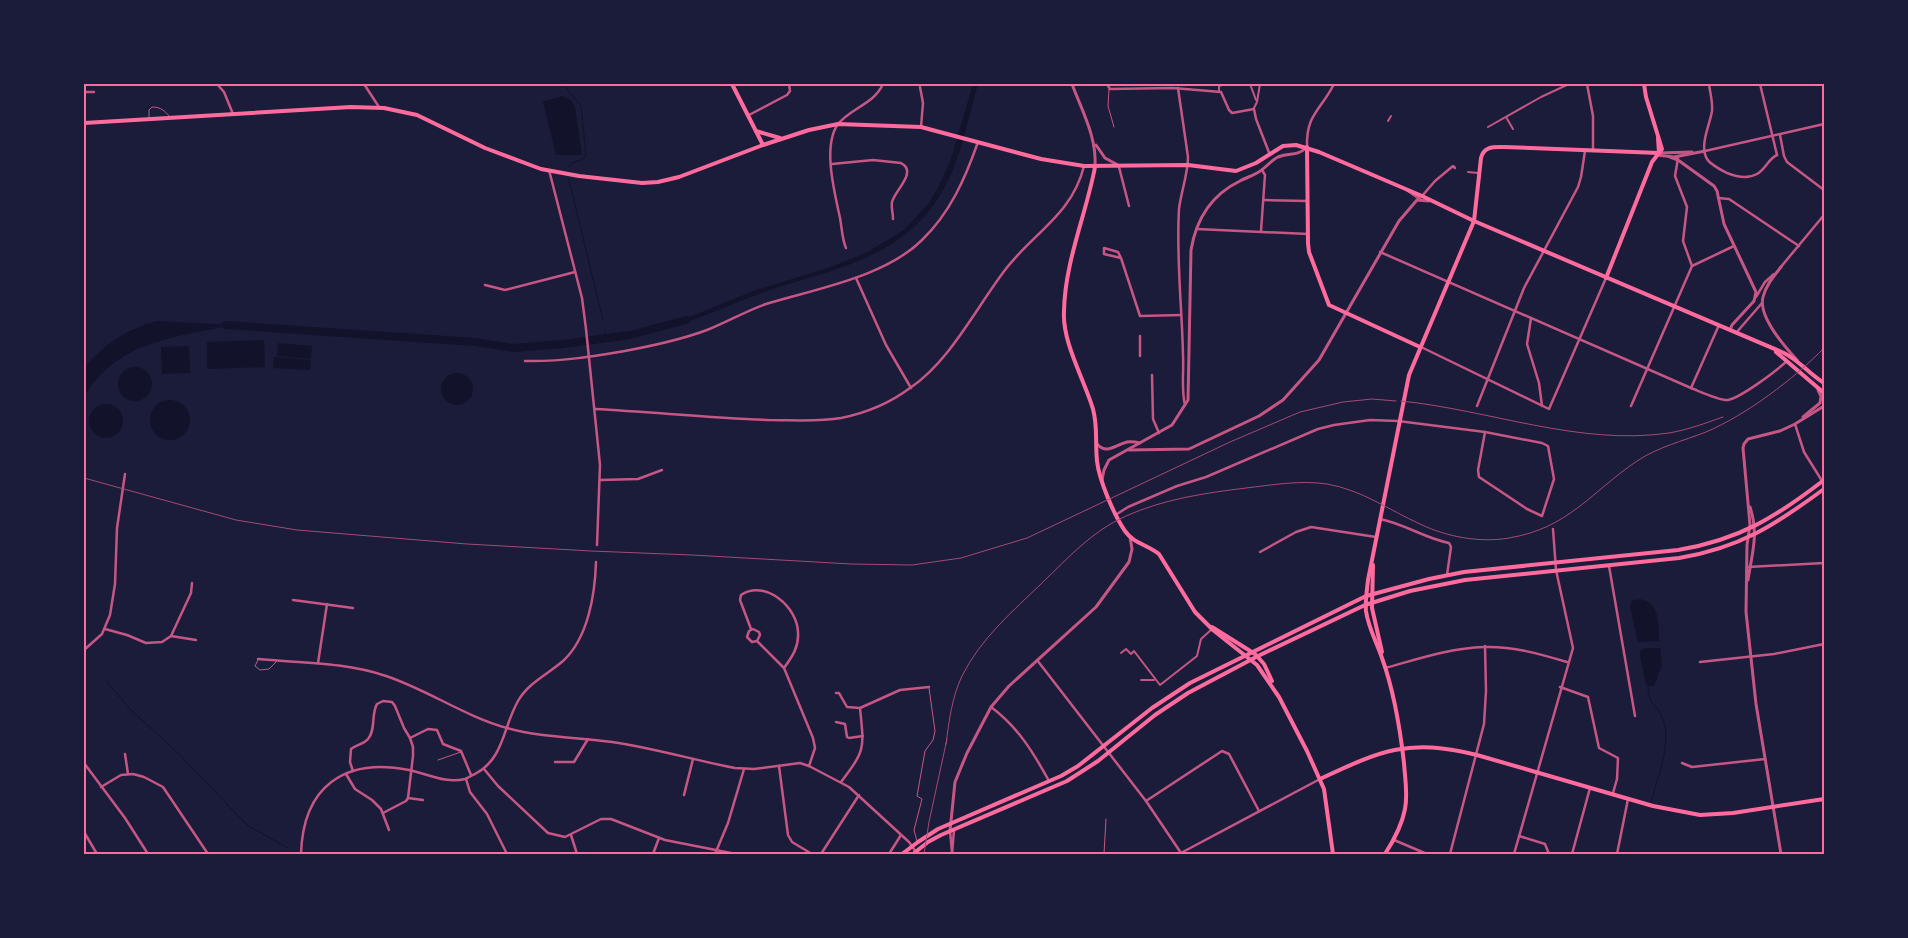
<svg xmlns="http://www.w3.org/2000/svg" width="1908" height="938" font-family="'Public Sans',sans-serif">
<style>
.water{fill:#12122b}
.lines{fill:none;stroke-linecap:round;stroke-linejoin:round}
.stream{stroke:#12122b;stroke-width:1}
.river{stroke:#12122b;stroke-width:8}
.service{stroke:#c65784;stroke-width:1}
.pedestrian{stroke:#c65784;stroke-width:2}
.minor{stroke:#c65784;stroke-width:2.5}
.tertiary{stroke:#c65784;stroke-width:3}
.secondary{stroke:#ff6b9d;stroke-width:4}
.primary{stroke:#ff6b9d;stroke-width:4}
.rail{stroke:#a44b75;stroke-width:1}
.neatline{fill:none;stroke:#ff6b9d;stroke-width:2}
</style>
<rect width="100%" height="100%" fill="#1b1b3a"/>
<g class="water">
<path d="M973 84H978C966 125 959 172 932 207 889 264 821 271 759 294 732 304 706 316 678 325L677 322 756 290 828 268 866 253 904 230 928 204 939 186 951 159Z"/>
<polygon points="562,96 571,100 575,107 582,155 556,155 543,102"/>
<path d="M157 321 234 325C179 336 113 342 84 398V368C106 343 125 330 157 321Z"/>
<polygon points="264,340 265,367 207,369 207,342"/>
<polygon points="278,343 312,346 311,359 277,356"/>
<polygon points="189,346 190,373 162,374 161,347"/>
<polygon points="274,357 311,360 310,370 273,368"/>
<circle cx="135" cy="384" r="17"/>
<circle cx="457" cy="389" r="16"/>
<circle cx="170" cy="420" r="20"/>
<circle cx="106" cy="421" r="17"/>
<path d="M1632 600C1635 600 1641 599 1644 600 1660 605 1659 628 1659 641L1638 642 1630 606Z"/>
<polygon points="1647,648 1660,648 1662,665 1654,686 1646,685 1640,655 1641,650"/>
</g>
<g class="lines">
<g class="stream">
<polyline points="563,84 581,106 586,156 581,160 571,163 569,167"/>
<polyline points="569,180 603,320"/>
<polyline points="605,330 606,338"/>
<polyline points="107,682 130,709 179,754 247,825 288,848"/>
<path d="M1648 685C1648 707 1657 703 1663 719 1672 744 1657 779 1651 802"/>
</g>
<polyline class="river" points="226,325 475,342 513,348 563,344 630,335 686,320"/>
<g class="service">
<polyline points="1109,89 1108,106 1114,127"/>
<path d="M149 118V110L152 107C161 107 165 111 170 117"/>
<polyline points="258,660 255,666 260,670 269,669 277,661"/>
<polyline points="438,760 461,752"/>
<polyline points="917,841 914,830 922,799 917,796 925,751 933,740 935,731 929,688"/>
<polyline points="1104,854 1106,819"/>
</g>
<g class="pedestrian">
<polyline points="1250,84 1256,100"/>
<polyline points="1282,84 1284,84"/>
<polyline points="1219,86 1225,84"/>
<polyline points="1219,91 1219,84"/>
<polyline points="1254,108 1257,102 1260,84"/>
<polyline points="1506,117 1513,129"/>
<polyline points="1388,121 1391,116"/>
<polyline points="1488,127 1541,97 1569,84"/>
<polyline points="1468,172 1478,173"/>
<polyline points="1121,653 1126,649 1131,654 1134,651 1160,685 1197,656 1201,639 1212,629"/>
<polyline points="1141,680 1154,680"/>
</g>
<g class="minor">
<polyline points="217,84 224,92 233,114"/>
<polyline points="364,84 379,107"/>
<polyline points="1107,84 1110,89 1173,88 1221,92 1229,110 1232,113 1254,109 1256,119 1270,155"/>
<polyline points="1587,84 1593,116 1593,151"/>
<path d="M1709 84C1710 93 1713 102 1712 111 1710 124 1700 144 1706 157 1708 163 1721 170 1727 173 1737 177 1748 179 1757 174 1766 169 1768 159 1777 155"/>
<polyline points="1760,84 1777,155"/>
<polyline points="920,87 923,103 921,127"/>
<path d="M1178 88 1188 157C1188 174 1181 192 1179 209 1176 258 1182 306 1183 355 1184 372 1181 389 1185 405"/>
<polyline points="84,92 94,92"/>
<polyline points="749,115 787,95 790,91 789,84"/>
<polyline points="1780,135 1784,156 1787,162 1824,190"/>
<path d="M1307 147C1306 114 1321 110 1334 84"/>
<polyline points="1705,151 1824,124"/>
<polyline points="1678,158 1675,176 1687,207 1683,241 1692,266"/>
<path d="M832 164 873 160 901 163C918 172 895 190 892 202 891 207 893 213 893 219"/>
<polyline points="1119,167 1129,206"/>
<polyline points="549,170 582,298 586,329 600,465 597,545"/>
<polyline points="1422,196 1435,181 1453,166 1455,168"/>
<polyline points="1718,198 1729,199 1799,246"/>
<polyline points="1264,200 1307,201"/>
<polyline points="1197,229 1308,234"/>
<polyline points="1261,231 1265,175 1262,170"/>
<path d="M846 248C842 239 842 228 840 218 835 194 822 146 838 124 851 108 874 104 883 84"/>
<path d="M1380 252 1691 388C1699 391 1720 401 1728 400 1742 397 1776 371 1787 361"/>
<polyline points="1121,258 1104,254 1104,248 1118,252 1121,258 1140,316 1181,315"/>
<polyline points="1780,268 1824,215"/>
<polyline points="856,278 886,345 911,388"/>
<polyline points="485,285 505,290 575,272"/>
<polyline points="1756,297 1765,282 1774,274"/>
<polyline points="1531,318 1527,344 1539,383 1542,406"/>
<polyline points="1736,333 1762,303"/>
<polyline points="1140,336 1140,356"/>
<polyline points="1421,347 1549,409 1606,278"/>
<path d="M525 361C561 362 596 356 630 350 656 345 683 339 707 330 727 322 746 311 766 304 815 289 885 277 922 240 950 213 965 179 978 142"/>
<polyline points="1152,375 1153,419 1159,433"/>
<polyline points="1691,388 1719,325"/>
<polyline points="1477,406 1524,288 1578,187 1581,177 1585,151"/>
<polyline points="1631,406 1692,266 1734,246"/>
<path d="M595 409C653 412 711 418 769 420 793 420 818 422 841 418 866 413 890 403 910 388 950 361 976 308 1005 270 1033 233 1072 215 1084 166"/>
<polyline points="1795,424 1804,452 1824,484"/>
<polyline points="600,480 638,479 662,470"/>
<polyline points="1117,514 1128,507 1177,486 1206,477 1318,429 1334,425 1370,420 1398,421 1485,432 1542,443 1548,446 1554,479 1542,516 1527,509 1479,477 1478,470 1485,432"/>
<path d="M1380 519C1405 524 1424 538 1449 543L1451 547 1447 575"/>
<polyline points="1260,552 1296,532 1311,527 1376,537"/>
<polyline points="1609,566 1635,716"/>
<polyline points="1748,567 1824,563"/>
<polyline points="293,600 353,608"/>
<polyline points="105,629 127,635 146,643 162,642 171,636 191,593 192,583"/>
<path d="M751 629 740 600 741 595C765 579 798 607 798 633 799 647 792 657 784 668"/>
<polyline points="171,636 196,640"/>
<polyline points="757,641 760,635 759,632 753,629 749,631 747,637 752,642 757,641 784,668 813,738 815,748 809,766"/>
<polyline points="84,650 102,634 110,615 115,584 117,528 125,474"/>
<path d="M258 659C300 663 345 662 386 676 428 690 464 716 507 728 542 738 577 737 612 742 653 748 694 760 735 768L754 769 800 763 809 766 849 787 909 842 916 852"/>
<polyline points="1037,660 1146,801 1181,853"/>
<polyline points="1700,662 1774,654 1824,644"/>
<polyline points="318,663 327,604"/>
<path d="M1385 668C1418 659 1450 648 1484 647 1512 646 1540 654 1567 662"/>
<polyline points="1560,687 1588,697 1599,748 1618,758 1617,779 1613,793"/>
<polyline points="836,693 839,693 847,707 860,708"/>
<path d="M991 707C1018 727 1033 752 1049 781"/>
<polyline points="836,722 845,724 847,737 849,738 863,736"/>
<polyline points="410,738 428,729 437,730 443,744 461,751 471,775"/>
<polyline points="125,754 128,774"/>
<polyline points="555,762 574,762 588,739"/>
<polyline points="84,763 125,818 148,854"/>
<polyline points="1682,763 1692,767 1765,759"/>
<polyline points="779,766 788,835 792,842 812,854"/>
<polyline points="484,769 498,786 548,833 565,837 601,819 611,819 665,840 736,854"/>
<path d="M353 771 350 762 351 749C356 745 364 744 368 739 376 730 371 714 377 704L383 701 392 702 395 706 404 728 410 738 413 747V756L408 798 406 801 383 813"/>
<polyline points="346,774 355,789 372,800 381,809 389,830"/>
<polyline points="466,779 470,792 487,814 507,854"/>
<path d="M841 782C866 749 864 749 860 708L900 690 929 687"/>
<polyline points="101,787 121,775 133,774 144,777 163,787 208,854"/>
<polyline points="684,795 693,759"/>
<polyline points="408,798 423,800"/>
<polyline points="1146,801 1222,751 1229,754 1259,811"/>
<polyline points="950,831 952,852"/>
<polyline points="84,832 97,854"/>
<polyline points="571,835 577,854"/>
<polyline points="1519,836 1545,844 1549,854"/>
<polyline points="1394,840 1427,854"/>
<path d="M301 854C303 787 344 757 409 770 428 774 446 784 465 779 468 778 472 775 475 774 504 759 503 727 518 701 528 683 548 674 563 661 588 638 595 595 596 562"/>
<polyline points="653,854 659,838"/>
<polyline points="715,854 728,823 744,769"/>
<polyline points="821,854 859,795"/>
<polyline points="889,854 901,835"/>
<polyline points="952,854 954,830"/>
<polyline points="1179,854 1320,779"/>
<polyline points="1450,854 1484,724 1486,691 1485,646"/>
<polyline points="1514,854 1573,648 1556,570 1553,529"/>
<polyline points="1572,854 1590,788"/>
<polyline points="1617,854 1628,799"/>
</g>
<g class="tertiary">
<path d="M1072 84C1082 111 1097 137 1095 167"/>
<polyline points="1096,145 1105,158 1118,165"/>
<polyline points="1659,153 1692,152"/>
<polyline points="1657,155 1674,157 1705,151"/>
<polyline points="1670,157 1678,160 1714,186 1717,191 1724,224 1756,292 1754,301 1732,325 1730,330"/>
<polyline points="1407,190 1420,199"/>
<path d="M1781 267C1774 276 1766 285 1763 297 1758 316 1784 346 1797 360"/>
<polyline points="1803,417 1820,403 1821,396 1818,390"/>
<path d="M1097 444C1107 455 1115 445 1127 442 1132 441 1136 442 1140 443"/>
<polyline points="1129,450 1189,449 1259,416 1283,400 1319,360 1399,221 1417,200 1429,201"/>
<path d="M1102 480 1104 470 1109 460 1172 425 1188 400 1191 250C1196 220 1211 195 1240 181 1245 178 1252 176 1257 173 1265 169 1270 161 1278 157 1290 152 1296 157 1306 148"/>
<path d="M1748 580C1752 553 1759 534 1750 507"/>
<polyline points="950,831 955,782 967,753 991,707 1009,686 1096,607 1129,562 1132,549 1130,537"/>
<polyline points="1781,854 1756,704 1746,612 1747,545 1750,525 1743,448 1744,444 1748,439 1780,431 1795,424 1824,406"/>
</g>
<g class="secondary">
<polyline points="1658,138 1659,153"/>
<path d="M1659 153 1504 147C1493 147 1484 146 1481 158L1474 221 1784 353C1800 361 1809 374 1824 383"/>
<polyline points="1606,278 1652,162 1662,149 1646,97 1644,84"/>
<polyline points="1776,352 1824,393"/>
<path d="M1320 779C1382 750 1408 738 1477 755L1653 806 1700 815 1733 813 1824 799"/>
</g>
<g class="primary">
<polyline points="732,84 763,145"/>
<path d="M84 123 351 107 384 108 417 115 485 148 541 169 579 176 642 183 658 182 679 177 763 145 809 130 838 124 921 127 1041 159 1084 166 1188 165 1236 171 1256 163 1283 146 1296 145 1319 152 1422 196 1474 221 1409 375 1368 580C1367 590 1365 601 1366 611 1368 627 1377 643 1382 658 1394 691 1400 728 1404 763 1405 778 1408 794 1405 809 1402 825 1394 840 1385 854"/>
<polyline points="756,131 780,138"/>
<polyline points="1307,147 1308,243 1309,252 1329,305 1420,347"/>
<path d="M1095 167C1086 215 1065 261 1064 311 1062 342 1084 379 1093 409 1098 428 1095 442 1097 461 1099 480 1114 515 1125 531 1133 543 1148 545 1159 554L1195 612 1213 630 1257 665 1279 697 1307 751 1324 789 1333 854"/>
<polyline points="1373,565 1372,608 1382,652"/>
<polyline points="1212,627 1255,654 1264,664 1272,681"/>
<path d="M902 854 918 842 938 829 1061 776 1078 766 1152 708 1190 683 1366 596 1429 579 1464 572 1678 550C1739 540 1776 517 1824 480"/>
<path d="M913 854 928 842 941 835 1067 781 1098 761 1155 715 1188 693 1258 656 1365 605 1410 591 1465 580 1679 558C1740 548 1775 525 1824 489"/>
</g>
<g class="rail">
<path d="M1401 401C1490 410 1579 446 1669 433 1687 430 1706 423 1723 417"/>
<polyline points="84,478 236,520 297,530 467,544 591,551 692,555 851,564 912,565 961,558 1027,538 1230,442 1300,412 1343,402 1372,399 1396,401"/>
<path d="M946 744C949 721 952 697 962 676 981 638 1012 612 1042 583 1068 558 1092 531 1126 516 1164 499 1205 493 1246 488 1272 485 1300 480 1327 484 1362 490 1389 510 1420 524 1447 537 1480 543 1509 538 1569 528 1591 492 1637 461 1658 447 1683 441 1706 432 1746 415 1794 379 1824 348"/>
<polyline points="924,854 929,822 947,739"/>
</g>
</g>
<rect width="1908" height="938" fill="none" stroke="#1b1b3a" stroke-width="170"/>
<rect x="85" y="85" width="1738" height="768" class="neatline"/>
</svg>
